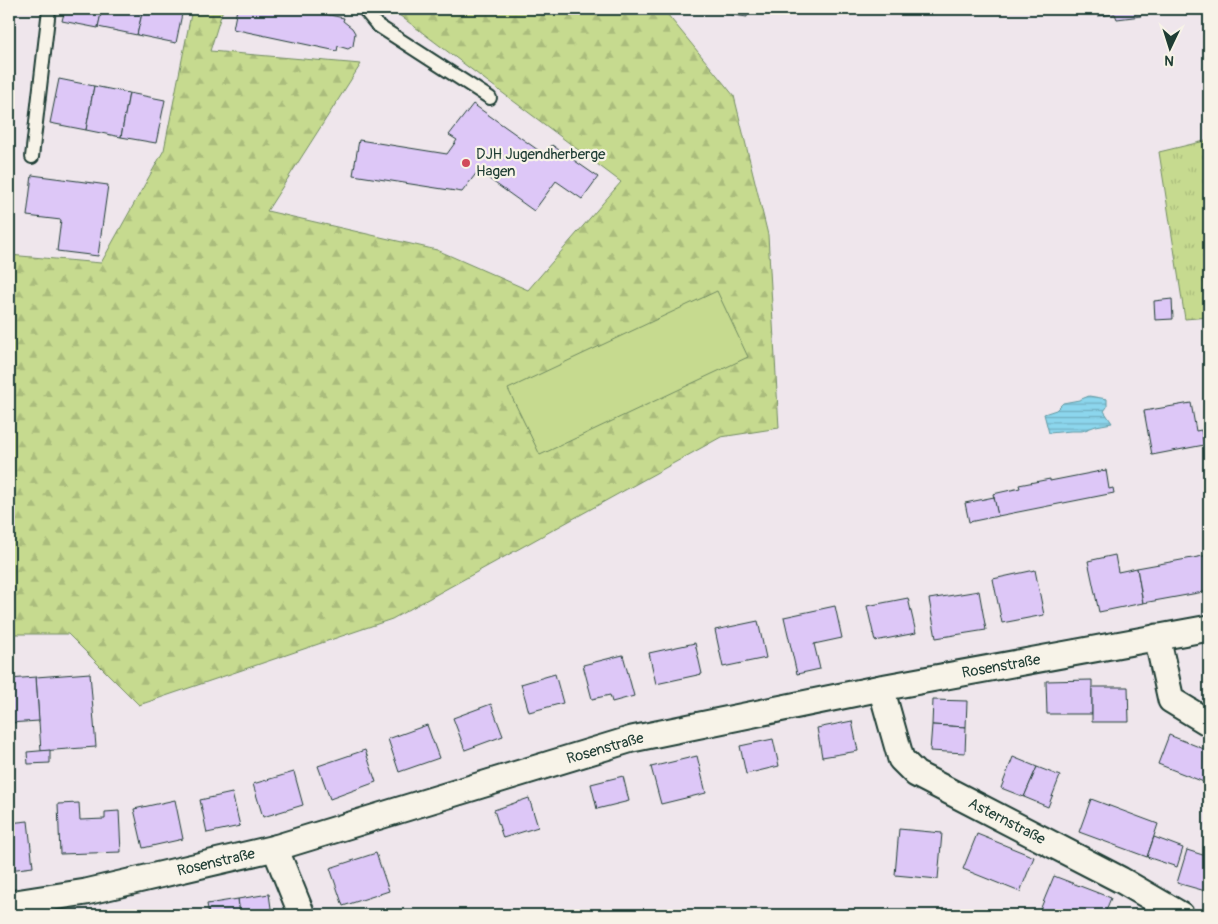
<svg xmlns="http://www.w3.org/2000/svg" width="1218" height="924" font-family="Pangolin,sans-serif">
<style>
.grass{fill:url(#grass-tufts);stroke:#728c62}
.forest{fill:url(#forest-firs);stroke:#728c62}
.garden{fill:#c6da8f;stroke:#728c62}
.water{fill:url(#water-rules);stroke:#6099a3}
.building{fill:#ddc7f7;stroke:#1f3d34}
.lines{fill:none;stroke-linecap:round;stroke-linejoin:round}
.lane-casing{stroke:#1f3d34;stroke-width:16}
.street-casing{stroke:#1f3d34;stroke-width:29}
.lane{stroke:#f7f3e8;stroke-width:12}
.street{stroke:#f7f3e8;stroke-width:25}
.poi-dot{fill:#d1495b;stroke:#f7f3e8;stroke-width:2}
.labels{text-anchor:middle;stroke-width:4.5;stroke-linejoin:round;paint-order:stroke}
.poi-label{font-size:15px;fill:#1f3d34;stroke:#f7f3e8;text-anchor:start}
.street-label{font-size:15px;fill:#1f3d34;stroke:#f7f3e8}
</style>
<defs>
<pattern id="grass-tufts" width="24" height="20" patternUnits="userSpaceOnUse" patternTransform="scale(1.25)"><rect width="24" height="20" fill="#c6da8f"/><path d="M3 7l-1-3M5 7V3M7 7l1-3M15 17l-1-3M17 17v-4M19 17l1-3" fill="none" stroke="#aabc7c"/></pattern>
<pattern id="forest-firs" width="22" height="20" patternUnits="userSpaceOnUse" patternTransform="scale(1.25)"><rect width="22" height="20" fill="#c6da8f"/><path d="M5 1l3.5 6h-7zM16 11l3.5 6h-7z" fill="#aabc7c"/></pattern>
<pattern id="water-rules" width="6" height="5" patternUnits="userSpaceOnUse" patternTransform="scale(1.25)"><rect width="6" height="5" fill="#8cd6ed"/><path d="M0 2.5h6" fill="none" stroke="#72afc1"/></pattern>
</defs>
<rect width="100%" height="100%" fill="#efe6ec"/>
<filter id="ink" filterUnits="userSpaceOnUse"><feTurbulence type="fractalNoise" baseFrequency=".02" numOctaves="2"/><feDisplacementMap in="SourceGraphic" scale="10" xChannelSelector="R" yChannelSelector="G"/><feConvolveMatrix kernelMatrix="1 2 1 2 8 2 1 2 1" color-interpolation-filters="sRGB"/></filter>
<g filter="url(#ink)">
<polygon class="grass" points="1209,140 1209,317 1185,319 1159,152"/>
<polygon class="forest" points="192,9 223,9 210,51 361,64 267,211 437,250 528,290 621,182 391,9 663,9 734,96 768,235 779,428 721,437 392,619 139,705 68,634 9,634 9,255 101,263 164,150"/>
<polygon class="garden" points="717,291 748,357 540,455 508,389"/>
<polygon class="water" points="1089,396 1107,399 1107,407 1104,411 1112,423 1096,426 1082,431 1071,431 1049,433 1044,414 1056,410 1063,403 1079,400"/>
<g class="building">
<polygon points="65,9 102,9 98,28 62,21"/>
<polygon points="102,9 143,9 137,35 98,27"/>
<polygon points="143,9 183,9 176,43 137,35"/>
<polygon points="237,9 301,9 344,18 343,21 352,28 355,33 353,46 348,49 338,46 337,51 233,29"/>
<polygon points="701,9 748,9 747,17 701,10"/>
<polygon points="1097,9 1141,9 1141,16 1117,19 1115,14 1098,16"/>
<polygon points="59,79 94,86 86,130 50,123"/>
<polygon points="94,86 129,93 121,137 86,130"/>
<polygon points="129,93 165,100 156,143 121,137"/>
<polygon points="473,104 545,155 552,145 598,177 582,199 556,181 534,211 478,171 462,192 353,175 359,140 447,154 457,140 449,135"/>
<polygon points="32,175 108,185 98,256 57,251 61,220 27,216"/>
<polygon points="1172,299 1173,319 1155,320 1154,301"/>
<polygon points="1191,403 1196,431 1201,430 1204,445 1152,455 1144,411"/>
<polygon points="1106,470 1109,489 1113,488 1114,493 998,516 993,494 1020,488 1019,485 1050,479 1050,481"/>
<polygon points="994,497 998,516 969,522 965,503"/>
<polygon points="1115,555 1118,572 1137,568 1143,603 1099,612 1088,561"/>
<polygon points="1209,555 1209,591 1143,603 1137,568"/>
<polygon points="1035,570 1044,615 1002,623 993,579"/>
<polygon points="979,591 986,630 936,638 929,599"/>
<polygon points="908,598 916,633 875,641 867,606"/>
<polygon points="835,606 842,638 814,644 820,669 797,674 784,617"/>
<polygon points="758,621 766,658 723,667 715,630"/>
<polygon points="695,643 702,674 656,684 649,653"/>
<polygon points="623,655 634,696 612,702 610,695 592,699 583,665"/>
<polygon points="90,673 96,747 41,751 36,677"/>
<polygon points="555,674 563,703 529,712 521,684"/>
<polygon points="36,677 39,721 9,723 9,679"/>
<polygon points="1092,680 1092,714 1047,714 1046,681"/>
<polygon points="1092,687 1128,687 1129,722 1092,722"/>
<polygon points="933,700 967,701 966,727 932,725"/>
<polygon points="491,704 503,736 465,750 453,718"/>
<polygon points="852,721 858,751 822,757 817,728"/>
<polygon points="427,725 439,758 399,772 388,739"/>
<polygon points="932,725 966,727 965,753 930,751"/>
<polygon points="1169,735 1209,751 1209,784 1158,764"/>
<polygon points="773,739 779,766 746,774 740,746"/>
<polygon points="50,750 50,763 28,764 27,752"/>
<polygon points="365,750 376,782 330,799 318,766"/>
<polygon points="697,756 706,793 661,804 651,767"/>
<polygon points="1013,757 1037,767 1024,797 1001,788"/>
<polygon points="1037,767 1060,776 1048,807 1024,797"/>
<polygon points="294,772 303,805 263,817 253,784"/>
<polygon points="623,776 629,801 597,809 591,784"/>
<polygon points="232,793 240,826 207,833 200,800"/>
<polygon points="529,798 538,827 503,838 494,810"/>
<polygon points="1091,799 1158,824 1147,857 1079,832"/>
<polygon points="175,800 183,839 143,848 134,809"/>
<polygon points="79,803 80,820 105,819 105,812 119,811 121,852 60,854 58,804"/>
<polygon points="28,821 33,867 9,870 9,823"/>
<polygon points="899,829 942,833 938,879 895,875"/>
<polygon points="977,834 1034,857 1020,892 963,869"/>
<polygon points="1154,837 1183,848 1177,867 1147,857"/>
<polygon points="1187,850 1209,857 1209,892 1177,883"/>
<polygon points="376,853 389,891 343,906 330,868"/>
<polygon points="1054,876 1111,898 1104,915 1052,915 1040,910"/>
<polygon points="269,894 272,915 240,915 238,899"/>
<polygon points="238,899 240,915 209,915 207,904"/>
</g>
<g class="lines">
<defs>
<g id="lane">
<polyline points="364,9 377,25 490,98"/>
<polyline points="32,157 49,9"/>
</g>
<g id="street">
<polyline points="1157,637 1171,700 1209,723"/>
<polyline points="881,688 901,759 916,774 1121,880 1181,915"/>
<polyline points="275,848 302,915"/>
<polyline points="9,904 86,892 275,848 632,739 881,688 1209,628"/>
</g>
</defs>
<use href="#lane" class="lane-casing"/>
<use href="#street" class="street-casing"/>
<use href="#lane" class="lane"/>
<use href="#street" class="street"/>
</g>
</g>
<circle class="poi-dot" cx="466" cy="163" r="5"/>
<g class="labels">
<g class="poi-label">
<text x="476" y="159">DJH Jugendherberge<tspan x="476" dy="17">Hagen</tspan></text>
</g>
<g class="street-label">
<text transform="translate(1001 666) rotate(-10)" y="5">Rosenstraße</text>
<text transform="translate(605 748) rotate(-16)" y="5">Rosenstraße</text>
<text transform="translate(1007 821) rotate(27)" y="5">Asternstraße</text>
<text transform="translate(216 862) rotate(-13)" y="5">Rosenstraße</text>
</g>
</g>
<rect width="1218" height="924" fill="none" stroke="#f7f3e8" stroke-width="30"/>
<rect x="15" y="15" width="1188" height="894" fill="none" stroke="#1f3d34" stroke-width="2" filter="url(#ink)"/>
<g transform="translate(1170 48) rotate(184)" stroke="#f7f3e8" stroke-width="4" paint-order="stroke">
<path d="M0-4L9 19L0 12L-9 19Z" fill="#1f3d34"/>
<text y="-8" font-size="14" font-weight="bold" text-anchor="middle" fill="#1f3d34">N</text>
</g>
</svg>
